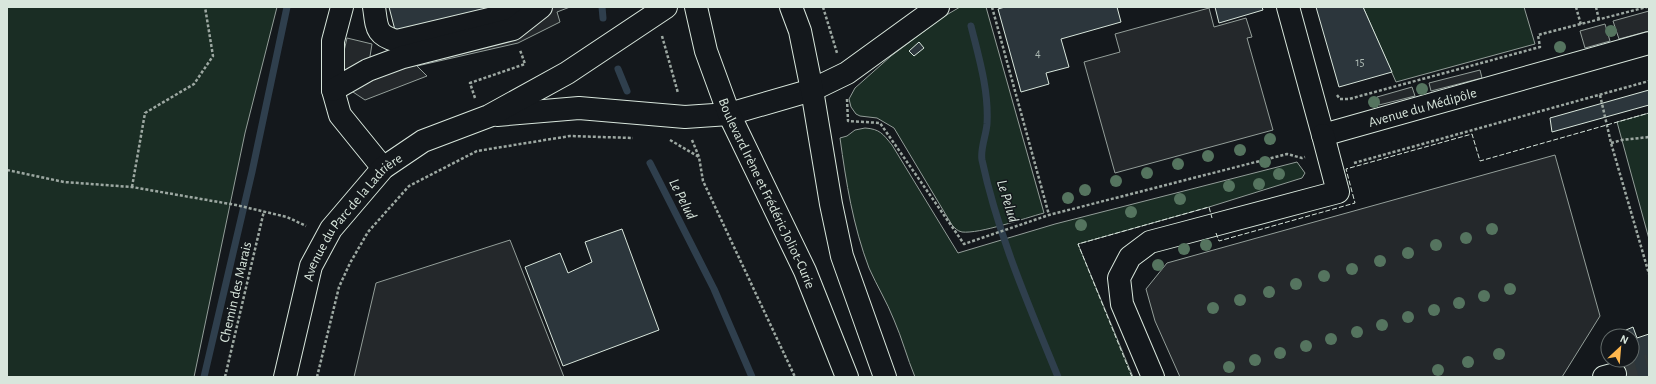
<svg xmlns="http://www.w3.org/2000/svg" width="1656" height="384" font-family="'Alegreya Sans',sans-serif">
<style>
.green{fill:#1a2d24;stroke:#939e99}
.parking{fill:#24282b;stroke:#939e99}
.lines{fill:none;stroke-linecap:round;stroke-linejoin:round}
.stream{stroke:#2f3f4d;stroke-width:7}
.building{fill:#2c363c;stroke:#d8e6dc}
.minor-tunnel{stroke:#313739;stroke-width:22;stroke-dasharray:22 11;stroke-linecap:butt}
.minor-casing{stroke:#d8e6dc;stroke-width:24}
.major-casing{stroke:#d8e6dc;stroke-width:24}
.path{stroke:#9da8a2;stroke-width:2.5;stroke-dasharray:3 2;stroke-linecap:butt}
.minor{stroke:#14181c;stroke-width:22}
.major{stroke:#14181c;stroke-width:22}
.fence{stroke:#d8e6dc;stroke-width:1;stroke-dasharray:5 2;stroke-linecap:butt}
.tree{fill:#55745f}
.labels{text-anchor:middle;stroke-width:3;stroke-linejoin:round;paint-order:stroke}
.number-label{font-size:12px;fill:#adbab4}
.street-label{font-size:14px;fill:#d8e6dc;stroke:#14181c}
.water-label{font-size:15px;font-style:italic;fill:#d8e6dc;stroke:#14181c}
</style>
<rect width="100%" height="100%" fill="#14181c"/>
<g class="green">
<polygon points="7,7 277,7 245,133 194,377 7,377"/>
<path d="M960 7H986L1044 213C1025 218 980 234 962 232 957 231 955 228 952 225L894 128 877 118 860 116 856 114 851 107 849 99 855 88 891 56 943 17Z"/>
<polygon points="1363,7 1524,7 1535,44 1396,82"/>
<polygon points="1649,113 1649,239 1617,122"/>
<path d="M865 128C880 129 883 134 892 145L958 253 1055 224 1297 162 1305 173 1302 178 1209 207 1078 244 1133 377H915C907 358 902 338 894 320 887 302 877 286 869 268 853 226 846 182 840 138L847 136 855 130Z"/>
</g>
<g class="parking">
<polygon points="541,7 570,7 557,12 560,22 518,43 417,66 427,76 365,100 350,90 342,60 347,38 372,44 368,69"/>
<polygon points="1209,8 1214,27 1246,18 1252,37 1247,38 1273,130 1115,173 1084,62 1120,52 1115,34"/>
<polygon points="1649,11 1649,31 1619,39 1613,21"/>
<polygon points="1605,24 1610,41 1585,48 1580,31"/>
<polygon points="1480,70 1482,78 1431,91 1429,83"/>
<polygon points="1412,87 1415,96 1379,105 1377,97"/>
<polygon points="1555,155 1600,316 1562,377 1180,377 1155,321 1146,289 1167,263"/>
<polygon points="510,240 564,377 354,377 376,283"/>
</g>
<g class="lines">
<g class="stream">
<polyline points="602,7 603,18"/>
<path d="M971 26C979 58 989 91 987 124 986 136 980 149 982 160 998 235 1029 306 1058 377"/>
<polyline points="618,69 627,91"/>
<polyline points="650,163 714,289 752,377"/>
<polyline points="204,377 252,172 287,7"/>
</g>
</g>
<g class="building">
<polygon points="389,7 499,7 396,34"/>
<polygon points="1005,7 1117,7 1121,22 1061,39 1069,67 1046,73 1049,84 1021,92 998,9"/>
<polygon points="1215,7 1262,7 1263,10 1219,23"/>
<polygon points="1316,7 1363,7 1392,72 1339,87"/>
<polygon points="919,42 924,48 914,56 909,51"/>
<polygon points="1649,90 1649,105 1552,132 1550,118"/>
<polygon points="622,229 659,330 563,366 525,267 560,253 568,273 592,262 585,242"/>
<polygon points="1633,327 1637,338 1649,334 1649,377 1616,377 1612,360 1632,360 1632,336 1619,336 1619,333"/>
</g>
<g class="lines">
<polyline class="minor-tunnel" points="1615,374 1649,365"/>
<defs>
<g id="minor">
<polyline points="342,7 333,41 333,90 340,115 383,168"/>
<path d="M374 7C377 27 375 35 397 41L535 8"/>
<path id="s1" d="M1288 7 1323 135 1649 43"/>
<polyline points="333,90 368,70 403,57 513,29 541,7"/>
<polyline points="497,115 579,108 685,117 729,114 812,90 847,73 938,7"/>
<path id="s2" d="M285 377 311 266 331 229 383 168 423 141 489 116 567 73 666 7"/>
<polyline points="1153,377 1122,304 1119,278 1130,257 1150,242 1338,192 1323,135"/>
<polyline points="1604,377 1615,374"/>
</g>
<g id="major">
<path id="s3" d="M696 7 706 51 729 114 805 271 847 377"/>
<polyline points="791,7 800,31 812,90 831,204 842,256 885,377"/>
</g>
</defs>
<use href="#minor" class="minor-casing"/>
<use href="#major" class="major-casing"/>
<g class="path">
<polyline points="823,7 837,53"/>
<polyline points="992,7 1049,215"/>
<polyline points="1576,7 1581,25"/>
<polyline points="1596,7 1599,20"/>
<polyline points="662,36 678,93"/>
<polyline points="1337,95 1340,99 1349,99 1540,47 1538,35 1647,7"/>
<polyline points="1600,95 1611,143 1649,274"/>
<polyline points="475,98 470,83 525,64 520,50"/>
<polyline points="847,99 848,121 880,123 964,244 1049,215 1287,154 1302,158 1305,157"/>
<polyline points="670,140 699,157"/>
<polyline points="692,140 699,157 703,181 795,377"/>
<polyline points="1611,143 1622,140 1649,137"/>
<polyline points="1354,163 1649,81"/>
<polyline points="7,170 64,182 132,187 236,205 287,217 306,226"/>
<polyline points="132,187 145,113 194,84 213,56 205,7"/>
<polyline points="225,377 264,211"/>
<polyline points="317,377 339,287 350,263 368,232 409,186 477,151 570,136 633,138"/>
</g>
<use href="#minor" class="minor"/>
<use href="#major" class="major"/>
<g class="fence">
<polyline points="1216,233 1219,241 1355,203 1346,169 1472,134 1480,161 1649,113"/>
<polyline points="1132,377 1078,244 1209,207 1212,218"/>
</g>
</g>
<g class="tree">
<circle cx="1611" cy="31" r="6"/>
<circle cx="1560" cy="47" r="6"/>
<circle cx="1422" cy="89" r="6"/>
<circle cx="1374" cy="102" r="6"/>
<circle cx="1270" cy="139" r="6"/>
<circle cx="1240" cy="150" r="6"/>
<circle cx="1208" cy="156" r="6"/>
<circle cx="1265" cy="162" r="6"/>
<circle cx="1178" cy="164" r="6"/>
<circle cx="1147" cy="173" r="6"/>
<circle cx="1279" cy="174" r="6"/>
<circle cx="1116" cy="181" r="6"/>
<circle cx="1259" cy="184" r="6"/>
<circle cx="1229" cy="186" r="6"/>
<circle cx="1085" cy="190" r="6"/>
<circle cx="1068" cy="198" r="6"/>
<circle cx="1180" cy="199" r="6"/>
<circle cx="1131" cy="212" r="6"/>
<circle cx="1081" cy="225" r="6"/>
<circle cx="1492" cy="229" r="6"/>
<circle cx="1466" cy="238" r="6"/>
<circle cx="1206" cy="245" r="6"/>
<circle cx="1436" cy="245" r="6"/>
<circle cx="1184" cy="249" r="6"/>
<circle cx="1408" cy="253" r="6"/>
<circle cx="1380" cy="261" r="6"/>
<circle cx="1158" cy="265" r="6"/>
<circle cx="1352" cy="269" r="6"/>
<circle cx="1324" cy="276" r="6"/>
<circle cx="1296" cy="284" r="6"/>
<circle cx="1510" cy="289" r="6"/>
<circle cx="1269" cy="292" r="6"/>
<circle cx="1484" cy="296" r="6"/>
<circle cx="1240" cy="300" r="6"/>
<circle cx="1459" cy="303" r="6"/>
<circle cx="1213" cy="308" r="6"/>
<circle cx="1434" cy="310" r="6"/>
<circle cx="1408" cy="317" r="6"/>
<circle cx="1382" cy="325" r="6"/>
<circle cx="1357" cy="332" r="6"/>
<circle cx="1331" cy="339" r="6"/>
<circle cx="1306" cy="346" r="6"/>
<circle cx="1280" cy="353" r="6"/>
<circle cx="1499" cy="354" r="6"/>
<circle cx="1255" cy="360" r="6"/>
<circle cx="1468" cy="362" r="6"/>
<circle cx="1229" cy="367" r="6"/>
<circle cx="1438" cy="370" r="6"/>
</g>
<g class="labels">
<g class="number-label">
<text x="1038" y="57">4</text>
<text x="1360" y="66">15</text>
</g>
<g class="street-label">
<text dy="5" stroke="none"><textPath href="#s1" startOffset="236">Avenue du Médipôle</textPath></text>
<text dy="5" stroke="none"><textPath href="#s3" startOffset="200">Boulevard Irène et Frédéric Joliot-Curie</textPath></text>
<text dy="5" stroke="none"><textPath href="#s2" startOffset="178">Avenue du Parc de la Ladrière</textPath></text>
<text transform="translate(235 292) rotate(-77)" y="5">Chemin des Marais</text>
</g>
<g class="water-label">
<text transform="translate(683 199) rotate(63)" y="5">Le Pelud</text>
<text transform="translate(1008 201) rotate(73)" y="5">Le Pelud</text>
</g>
</g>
<rect width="1656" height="384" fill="none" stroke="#d8e6dc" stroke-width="16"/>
<g transform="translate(1620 348) rotate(26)"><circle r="19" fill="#14181c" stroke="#626a69"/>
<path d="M0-3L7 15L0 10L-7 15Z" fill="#ffb74d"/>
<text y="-6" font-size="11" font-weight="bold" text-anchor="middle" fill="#d8e6dc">N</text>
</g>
</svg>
